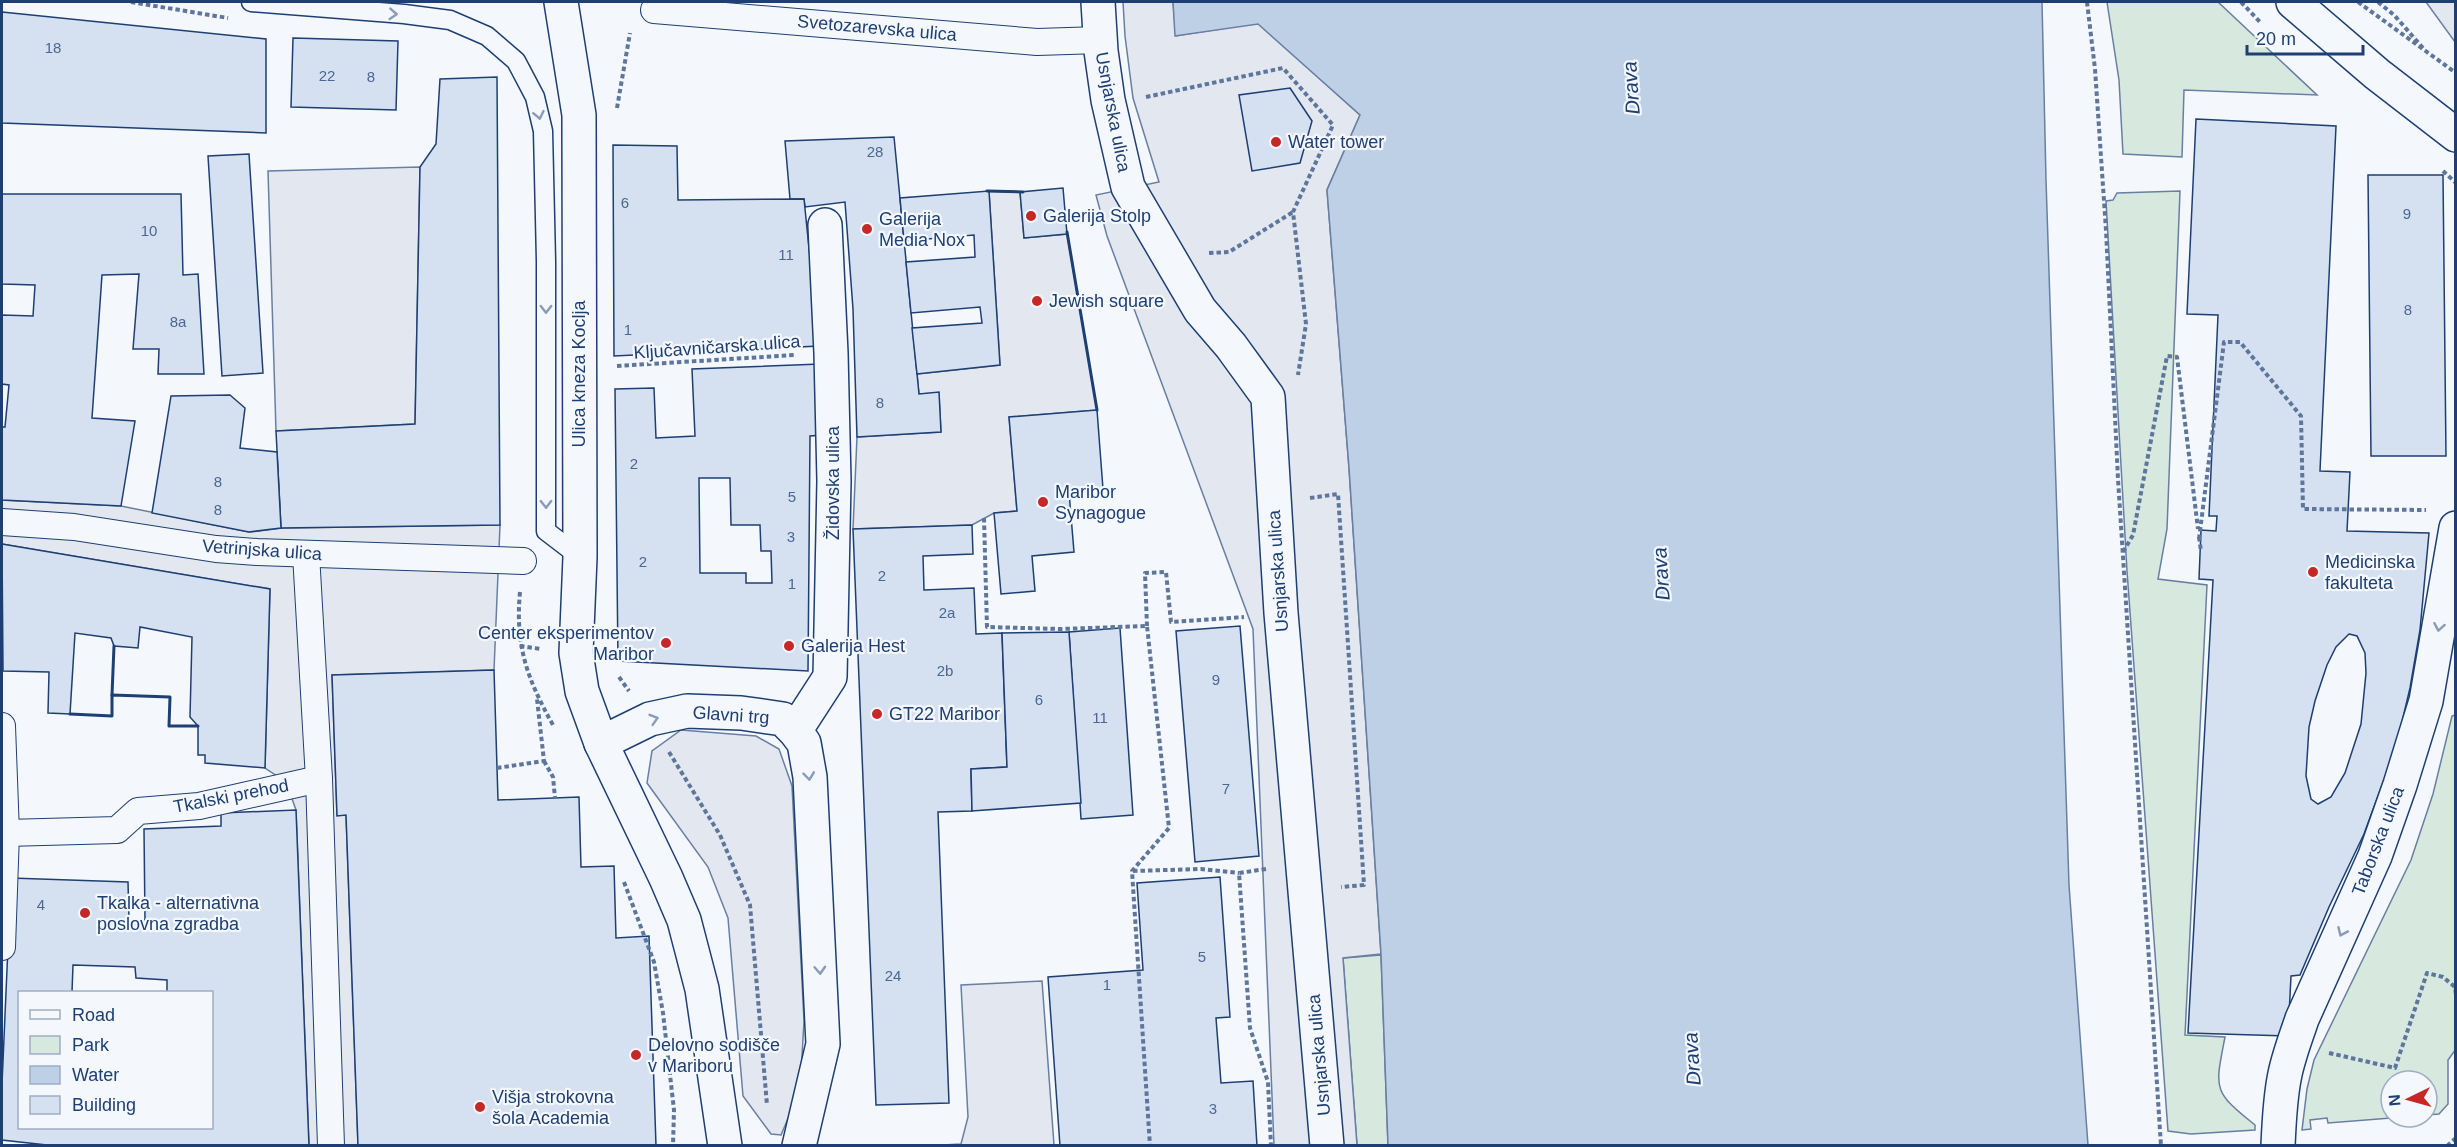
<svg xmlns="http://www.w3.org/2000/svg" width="2457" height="1147" font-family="Arial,sans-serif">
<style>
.green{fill:#d7e8df;stroke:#687fa3;stroke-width:1.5}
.parking{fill:#e3e8f0;stroke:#687fa3;stroke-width:1.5}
.water{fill:#bed0e5;stroke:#687fa3;stroke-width:1.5}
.building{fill:#d5e0f0;stroke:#1d3f73;stroke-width:1.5;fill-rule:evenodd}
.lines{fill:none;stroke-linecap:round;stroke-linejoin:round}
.service-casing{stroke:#1d3f73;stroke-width:21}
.pedestrian-casing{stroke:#1d3f73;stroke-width:28}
.minor-casing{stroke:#1d3f73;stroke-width:36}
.tertiary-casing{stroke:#1d3f73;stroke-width:36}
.path{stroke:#5e769c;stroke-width:4;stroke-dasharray:4.5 3;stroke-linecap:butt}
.service{stroke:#f4f7fb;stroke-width:18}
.pedestrian{stroke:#f4f7fb;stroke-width:26}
.minor{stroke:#f4f7fb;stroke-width:33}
.tertiary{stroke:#f4f7fb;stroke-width:33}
.wall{stroke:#1d3f73;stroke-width:3}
.oneway{stroke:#889bb7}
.poi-dot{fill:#c62828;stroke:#f4f7fb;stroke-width:2}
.labels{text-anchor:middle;stroke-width:4.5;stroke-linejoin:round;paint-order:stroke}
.number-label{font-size:15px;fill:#4b6792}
.street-label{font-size:18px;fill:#1d3f73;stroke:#f4f7fb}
.poi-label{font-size:18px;fill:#1d3f73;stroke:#f4f7fb;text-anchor:start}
.water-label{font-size:20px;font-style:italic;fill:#1d3f73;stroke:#f4f7fb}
</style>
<rect width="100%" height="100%" fill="#f4f7fb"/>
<g class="green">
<polygon points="2107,2 2218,2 2317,95 2184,90 2182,157 2123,154 2119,80"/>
<path d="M2180 191 2167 529 2158 579 2207 585 2185 1035 2225 1037C2215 1089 2212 1091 2255 1125V1130L2191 1134 2168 1131 2127 571 2106 201 2113 200 2117 193Z"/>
<polygon points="2455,715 2456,1049 2448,1060 2448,1104 2439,1114 2427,1115 2427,1081 2391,1081 2391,1117 2404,1117 2328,1123 2327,1118 2310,1120 2311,1129 2302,1130 2307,1089 2314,1060 2411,860 2433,794 2452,716"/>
<polygon points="1381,955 1388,1145 1357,1145 1343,958"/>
</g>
<g class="parking">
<polygon points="1123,2 1173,2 1176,36 1258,23 1360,115 1327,190 1349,468 1381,954 1343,958 1357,1145 1274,1145 1253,629 1107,236 1096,195 1159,182 1133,98 1125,36"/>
<polygon points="2426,2 2455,2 2455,42"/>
<polygon points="420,167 415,424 276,431 268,171"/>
<polygon points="989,191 1020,192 1024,238 1067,234 1097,410 1009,417 1017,511 994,513 972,525 853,529 857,437 941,432 939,393 919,394 917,374 1000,365"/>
<polygon points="2,500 121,506 249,532 281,528 500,525 494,670 332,675 337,815 346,815 358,1145 309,1145 296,810 286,782 265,768 270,589 2,544"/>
<polygon points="681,730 756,736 779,749 792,786 804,1021 800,1090 781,1135 771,1134 743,1096 728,918 708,867 647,783 652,751"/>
<polygon points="1042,981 1054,1145 943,1145 961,1144 968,1117 961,985"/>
</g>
<polygon class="water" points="1173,2 2042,2 2046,180 2069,885 2088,1145 1388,1145 1381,954 1349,468 1327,190 1360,115 1258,24 1175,36"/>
<g class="building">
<polygon points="2,12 266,39 266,133 2,123"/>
<polygon points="293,38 398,41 396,110 291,107"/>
<polygon points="497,77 500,525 281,528 276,431 415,424 420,167 436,144 440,79"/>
<polygon points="1290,88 1312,121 1300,163 1252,171 1239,95"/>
<path d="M2196 119 2336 126 2320 471 2350 472 2347 531 2429 533 2420 630 2410 688 2396 747 2364 834 2329 907 2300 975 2291 976 2288 1036 2188 1033 2213 580 2199 579 2201 530 2216 531 2217 516H2209L2218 315 2187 314ZM2349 634 2357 636 2365 653 2366 673 2361 724 2345 773 2331 797 2318 804 2311 799 2306 776 2309 727 2315 701 2327 665 2336 647Z"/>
<polygon points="894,137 919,394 939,392 941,432 857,437 853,309 845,202 805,207 804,199 790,199 785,141"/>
<polygon points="613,145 677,146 678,200 804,199 819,346 614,356"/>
<polygon points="249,154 263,373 222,376 208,156"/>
<polygon points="2368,175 2443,175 2446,456 2371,456"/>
<polygon points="1063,188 1067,234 1024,238 1020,192"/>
<polygon points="989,191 1000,365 917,374 912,328 982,323 980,307 911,313 906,262 975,257 974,235 904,241 900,198"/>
<polygon points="2,194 181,194 183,275 198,274 204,374 158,374 159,349 133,349 139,274 102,275 92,418 135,421 121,506 2,500 2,427 5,427 9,385 2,384 2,315 33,316 35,285 2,284"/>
<path d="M820 364 823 435 810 436 808 671 618 661 615 389 654 388 656 438 695 436 692 369ZM699 478H730L731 525H760L761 551H771L772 583H746V573H700Z"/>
<polygon points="230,395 245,408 240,448 277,452 281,528 249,532 152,513 171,396"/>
<polygon points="1097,410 1103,489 1069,492 1074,552 1032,556 1035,591 1001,594 994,513 1017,511 1009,417"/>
<polygon points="972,525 973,554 923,556 924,590 974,588 976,634 1002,633 1007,767 971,769 972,811 938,812 949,1103 876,1105 853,529"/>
<polygon points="2,544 270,589 265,768 205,763 205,755 198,755 198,726 190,717 192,637 140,627 138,648 114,646 111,638 75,633 70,714 48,713 49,672 3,671"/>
<polygon points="1240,626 1259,856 1195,862 1176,631"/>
<polygon points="1120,628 1133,815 1081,819 1069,632"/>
<polygon points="1069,632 1081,803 972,811 971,769 1007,767 1002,633"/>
<polygon points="494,670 498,800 579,797 581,867 614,866 616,938 649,936 656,1146 358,1146 346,815 337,816 332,675"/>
<path d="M296 810 309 1146H56L2 1140V1084L11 878 128 882 129 920H145L144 829 221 826V813ZM73 965 135 967 136 978 167 980V992H212V1128H20V992H72Z"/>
<polygon points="1220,877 1230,1017 1216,1018 1221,1083 1253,1081 1257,1146 1060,1146 1048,977 1143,970 1137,883"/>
</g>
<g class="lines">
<defs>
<polyline id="service" points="251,2 404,14 450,20 487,36 516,61 535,97 543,131 546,261 546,531 580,557"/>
<g id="pedestrian">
<polyline points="654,10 1037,42 1100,40"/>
<polyline points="2,522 74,527 216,549 257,552 523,561"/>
<polyline points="306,554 319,779 331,1146"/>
<polyline points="2,726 6,833 2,947"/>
<polyline points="6,833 117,830 138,811 199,806 319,779"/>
</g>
<g id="minor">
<polyline points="1098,2 1101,51 1108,100 1128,187 1200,310 1231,346 1268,397 1281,613 1327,1146"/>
<polyline points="795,731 830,677 834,481 831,353 825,225"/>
<polyline points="601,743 650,719 687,711 741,713 783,719 795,731 804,743 810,777 823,1044 799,1146"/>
<path d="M2278 1146C2279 1122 2280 1097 2285 1074 2289 1055 2296 1037 2302 1019L2375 856 2400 785 2426 701 2456 528"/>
</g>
<g id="tertiary">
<polyline points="561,2 579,115 580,557 576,653 582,691 601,743 666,878 684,920 702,989 725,1146"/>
<polyline points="2293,2 2377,74 2456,135"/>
</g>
</defs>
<use href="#service" class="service-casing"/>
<use href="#pedestrian" class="pedestrian-casing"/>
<use href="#minor" class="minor-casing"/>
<use href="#tertiary" class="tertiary-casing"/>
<g class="path">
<polyline points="131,2 228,18"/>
<polyline points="2087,2 2095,69 2106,230 2118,479 2161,1146"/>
<polyline points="2241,2 2261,23"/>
<polyline points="2358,2 2456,73"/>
<polyline points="2378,2 2394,15 2423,48"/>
<polyline points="1146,97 1283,68 1333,125 1293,212 1306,324 1298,375"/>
<polyline points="617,108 630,33"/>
<polyline points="2443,171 2456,183"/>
<polyline points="1209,253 1229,252 1293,212"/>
<polyline points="617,366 795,355"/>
<polyline points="1310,498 1338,494 1364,885 1341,887"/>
<polyline points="984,518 987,627 1061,629 1147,626 1169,828 1132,871 1150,1146"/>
<polyline points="2199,537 2201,551"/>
<polyline points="2199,539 2224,342 2240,342 2301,416 2303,509 2426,510"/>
<polyline points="2123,552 2133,535 2167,356 2177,357 2198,529"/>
<path d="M520 592C515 645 527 679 553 725"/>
<polyline points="1147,626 1145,573 1166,572 1171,622 1244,617"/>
<polyline points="520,646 541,649"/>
<polyline points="619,677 629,691"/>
<polyline points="669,752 720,835 750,905 767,1105"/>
<polyline points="544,761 553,777 555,798"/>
<polyline points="497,768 544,761 537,699"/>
<polyline points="1266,869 1239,873 1250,1028 1268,1082 1271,1146"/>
<polyline points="1133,871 1201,869 1239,873"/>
<polyline points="624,882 654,962 663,1013 674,1110 673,1146"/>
<polyline points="2329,1053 2395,1068 2427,973 2443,977 2455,987 2456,995"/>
<polyline points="2447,1146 2456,1138"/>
</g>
<use href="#service" class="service"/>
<use href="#pedestrian" class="pedestrian"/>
<use href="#minor" class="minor"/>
<use href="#tertiary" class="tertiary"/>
<g class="wall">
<polyline points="987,191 1023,192"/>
<polyline points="1067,232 1097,410"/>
<polyline points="112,695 114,646"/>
<polyline points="70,714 112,716 112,695 170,697 169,726 198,726"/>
</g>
</g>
<defs><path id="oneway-chevron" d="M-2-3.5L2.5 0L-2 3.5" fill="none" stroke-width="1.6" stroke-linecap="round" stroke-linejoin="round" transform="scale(1.5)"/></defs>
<g class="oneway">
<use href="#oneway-chevron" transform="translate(393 14) rotate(4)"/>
<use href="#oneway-chevron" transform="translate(539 115) rotate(78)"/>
<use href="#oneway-chevron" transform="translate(546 309) rotate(90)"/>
<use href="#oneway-chevron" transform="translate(546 504) rotate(89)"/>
<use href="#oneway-chevron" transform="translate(2439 627) rotate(100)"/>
<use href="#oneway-chevron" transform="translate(654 719) rotate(-17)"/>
<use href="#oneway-chevron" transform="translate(809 776) rotate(83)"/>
<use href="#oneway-chevron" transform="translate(2342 932) rotate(114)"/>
<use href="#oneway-chevron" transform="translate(820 970) rotate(87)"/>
</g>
<g class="poi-dot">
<circle cx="1276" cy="142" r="6"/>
<circle cx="1031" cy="216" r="6"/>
<circle cx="867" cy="229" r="6"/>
<circle cx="1037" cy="301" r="6"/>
<circle cx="1043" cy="502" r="6"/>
<circle cx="2313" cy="572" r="6"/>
<circle cx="666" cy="643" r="6"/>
<circle cx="789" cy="646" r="6"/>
<circle cx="877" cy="714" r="6"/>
<circle cx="85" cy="913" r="6"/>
<circle cx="636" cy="1055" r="6"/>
<circle cx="480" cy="1107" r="6"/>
</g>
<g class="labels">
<g class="number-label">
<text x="53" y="53">18</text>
<text x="327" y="81">22</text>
<text x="371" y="82">8</text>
<text x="875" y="157">28</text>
<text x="625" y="208">6</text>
<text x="2407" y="219">9</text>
<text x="149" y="236">10</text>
<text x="786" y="260">11</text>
<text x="2408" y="315">8</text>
<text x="178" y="327">8a</text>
<text x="628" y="335">1</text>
<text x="880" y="408">8</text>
<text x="634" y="469">2</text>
<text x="218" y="487">8</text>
<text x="792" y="502">5</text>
<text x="218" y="515">8</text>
<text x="791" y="542">3</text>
<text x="643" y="567">2</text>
<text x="882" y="581">2</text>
<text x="792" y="589">1</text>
<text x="947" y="618">2a</text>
<text x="945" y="676">2b</text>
<text x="1216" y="685">9</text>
<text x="1039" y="705">6</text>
<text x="1100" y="723">11</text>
<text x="1226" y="794">7</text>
<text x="41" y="910">4</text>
<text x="1202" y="962">5</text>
<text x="893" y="981">24</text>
<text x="1107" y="990">1</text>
<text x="1213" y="1114">3</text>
</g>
<g class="street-label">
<text transform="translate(877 28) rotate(5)" y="6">Svetozarevska ulica</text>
<text transform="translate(1113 112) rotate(79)" y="6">Usnjarska ulica</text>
<text transform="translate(717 347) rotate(-4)" y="6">Ključavničarska ulica</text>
<text transform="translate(579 374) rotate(-90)" y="6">Ulica kneza Koclja</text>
<text transform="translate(833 483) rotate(-90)" y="6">Židovska ulica</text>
<text transform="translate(262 550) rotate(4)" y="6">Vetrinjska ulica</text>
<text transform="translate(1278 571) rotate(-94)" y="6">Usnjarska ulica</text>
<text transform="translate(731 715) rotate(4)" y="6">Glavni trg</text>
<text transform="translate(231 796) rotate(-11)" y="6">Tkalski prehod</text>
<text transform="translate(2378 841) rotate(-69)" y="6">Taborska ulica</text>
<text transform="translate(1319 1055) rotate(-95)" y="6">Usnjarska ulica</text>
</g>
<g class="poi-label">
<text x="1288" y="148">Water tower</text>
<text x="1043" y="222">Galerija Stolp</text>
<text x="879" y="225">Galerija<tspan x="879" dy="21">Media Nox</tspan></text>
<text x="1049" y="307">Jewish square</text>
<text x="1055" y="498">Maribor<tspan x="1055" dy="21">Synagogue</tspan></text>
<text x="2325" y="568">Medicinska<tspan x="2325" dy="21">fakulteta</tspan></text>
<text x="654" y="639" text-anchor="end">Center eksperimentov<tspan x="654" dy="21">Maribor</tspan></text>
<text x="801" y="652">Galerija Hest</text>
<text x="889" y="720">GT22 Maribor</text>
<text x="97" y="909">Tkalka - alternativna<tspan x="97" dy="21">poslovna zgradba</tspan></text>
<text x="648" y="1051">Delovno sodišče<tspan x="648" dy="21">v Mariboru</tspan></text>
<text x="492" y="1103">Višja strokovna<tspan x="492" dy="21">šola Academia</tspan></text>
</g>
<g class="water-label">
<text transform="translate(1631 88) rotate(-94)" y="7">Drava</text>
<text transform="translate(1661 574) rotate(-94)" y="7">Drava</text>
<text transform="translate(1692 1059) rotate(-94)" y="7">Drava</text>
</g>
</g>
<rect width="2457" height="1147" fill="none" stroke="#1d3f73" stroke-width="6"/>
<rect x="18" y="991" width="195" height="138" fill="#f4f7fb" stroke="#9eadc5" stroke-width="1.5"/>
<rect x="30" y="1010" width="30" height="9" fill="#f4f7fb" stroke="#9eadc5" stroke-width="1.5"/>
<text x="72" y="1021" font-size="18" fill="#1d3f73">Road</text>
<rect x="30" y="1036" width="30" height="18" fill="#d7e8df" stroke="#9eadc5" stroke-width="1.5"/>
<text x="72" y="1051" font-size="18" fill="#1d3f73">Park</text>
<rect x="30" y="1066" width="30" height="18" fill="#bed0e5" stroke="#9eadc5" stroke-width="1.5"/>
<text x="72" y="1081" font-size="18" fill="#1d3f73">Water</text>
<rect x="30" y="1096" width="30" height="18" fill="#d5e0f0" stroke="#9eadc5" stroke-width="1.5"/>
<text x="72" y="1111" font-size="18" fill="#1d3f73">Building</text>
<g transform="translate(2409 1099) rotate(265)"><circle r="28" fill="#f4f7fb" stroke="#9eadc5" stroke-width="1.5"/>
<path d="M0-4.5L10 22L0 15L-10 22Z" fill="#c62828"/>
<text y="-9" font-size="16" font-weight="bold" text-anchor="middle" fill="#1d3f73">N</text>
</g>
<path d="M2247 45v9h116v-9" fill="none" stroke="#1d3f73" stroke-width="3"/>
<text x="2256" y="45" font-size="18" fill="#1d3f73" stroke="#f4f7fb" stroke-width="4.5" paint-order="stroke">20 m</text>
</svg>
